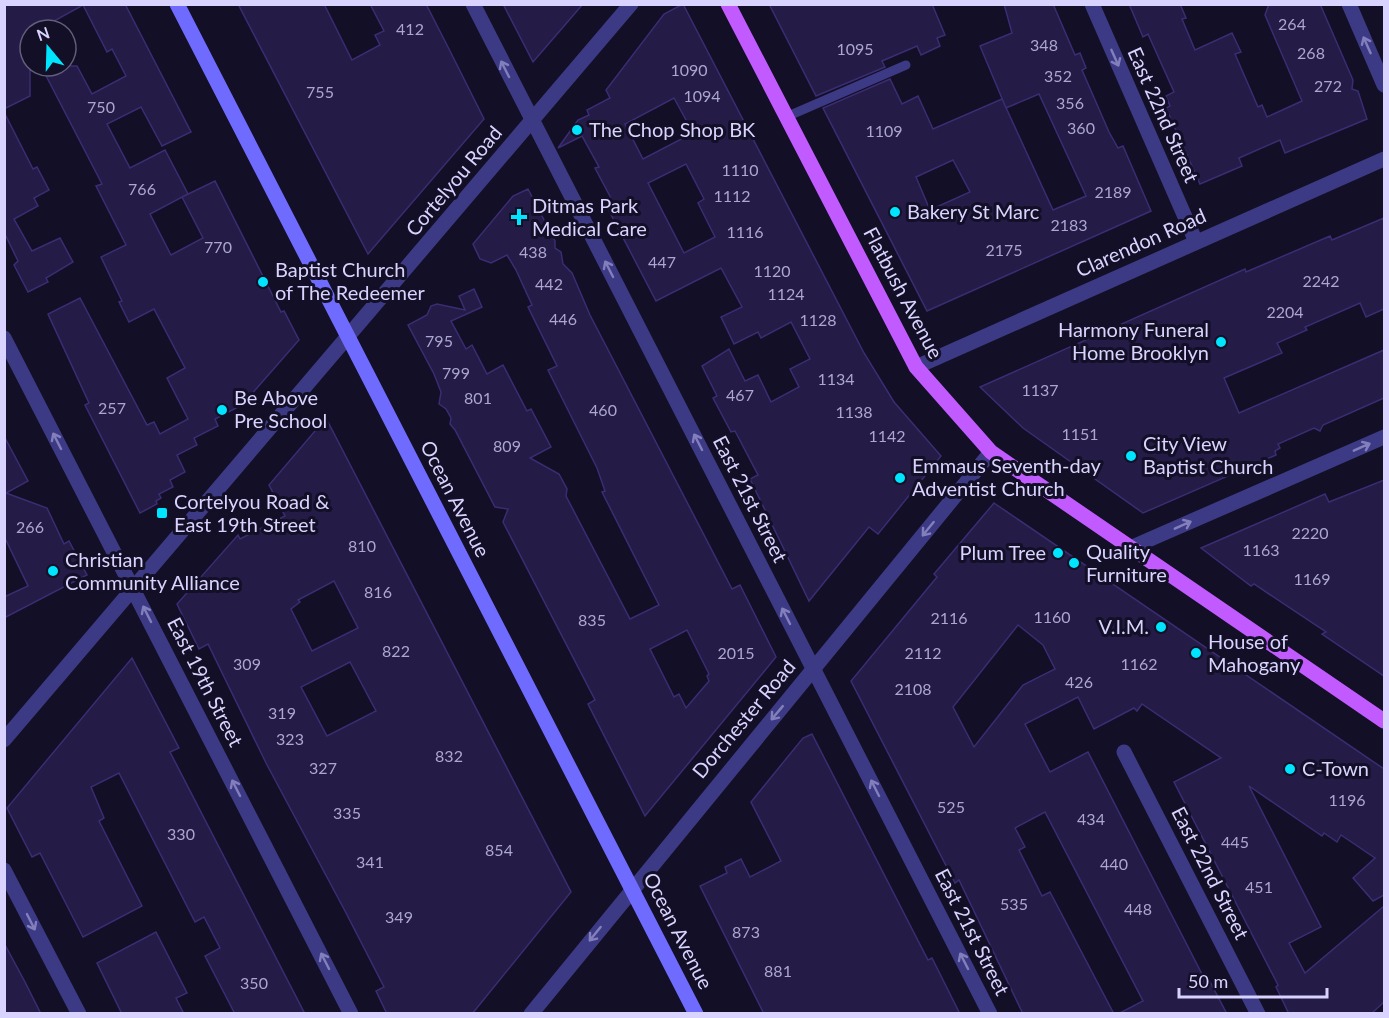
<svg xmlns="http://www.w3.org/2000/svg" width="1389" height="1018" font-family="Lato,sans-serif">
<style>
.building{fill:#241b47;stroke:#3b2d73;stroke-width:1.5;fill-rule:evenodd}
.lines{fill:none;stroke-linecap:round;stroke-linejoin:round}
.service{stroke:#3d3a85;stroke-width:9}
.minor{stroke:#3d3a85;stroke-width:15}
.secondary{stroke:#6f6bff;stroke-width:15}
.primary{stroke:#c25bff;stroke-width:15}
.oneway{stroke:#837fbc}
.poi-dot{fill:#00e5ff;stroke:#130f26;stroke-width:2}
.labels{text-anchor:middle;stroke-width:6;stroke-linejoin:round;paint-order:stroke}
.number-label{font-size:16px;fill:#aca6d1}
.street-label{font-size:20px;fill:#d9d4ff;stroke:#130f26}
.poi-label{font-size:20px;fill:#d9d4ff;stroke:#130f26;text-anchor:start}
</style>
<rect width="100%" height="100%" fill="#130f26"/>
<g class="building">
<path d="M4 4H125L191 132 162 146 141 107 107 124 130 168 165 150 188 194 182 197 215 181 281 312 284 311 299 340 242 405 215 419 218 426 194 438 197 445 177 455 185 472 170 480 173 487 159 494 161 498 156 501 157 504 140 513 85 405 89 403 48 314 80 298 147 425 154 422 160 434 188 419 167 378 185 368 154 309 129 322 119 302 122 301 101 257 126 245 96 186 102 184 41 66H77L92 94 126 76 112 49 107 52 83 5 54 21 59 30H30V96L4 109ZM182 197 203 238 171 255 150 214Z"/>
<polygon points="238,4 324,4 352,60 380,45 375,35 384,31 370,4 426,4 450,51 484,119 368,254"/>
<polygon points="503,4 583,4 533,62"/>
<path d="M683 4 864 353 894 402 941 456 878 534 869 527 809 601 750 479 758 475 735 431 731 432 713 398 717 396 702 366 729 349 745 381 758 375 771 402 799 387 790 369 810 359 791 322 761 338 758 332 734 344 721 317 742 307 721 268 656 301 606 205 613 202 595 168 599 167 582 136 558 148 578 120 589 115 587 110 610 98 606 90 664 14ZM674 98 693 133 643 159 625 124ZM686 164 704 199 698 203 715 237 684 253 648 183Z"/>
<polygon points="769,4 932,4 945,35 937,38 940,46 921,55 917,46 882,61 885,67 816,96"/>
<path d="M1004 4H1053L1075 55 1080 53 1086 68 1082 70 1109 132 1118 148 1123 146 1151 211 927 311 823 108 890 79 902 104 918 96 933 129 1002 99 1053 210 1086 196 1039 94 1006 108 980 46 1012 33ZM953 160 970 192 930 210 916 177Z"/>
<polygon points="1129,4 1180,4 1186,18 1182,19 1195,50 1232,33 1241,52 1235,54 1258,107 1262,105 1267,117 1302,101 1265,15 1269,4 1320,4 1353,80 1352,89 1358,91 1367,119 1285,153 1280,140 1239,158 1242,166 1200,184 1166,108 1170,106 1166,96 1174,92 1148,34 1143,37"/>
<polygon points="4,112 33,169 37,167 49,190 34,198 38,206 14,219 32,251 60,238 73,262 46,278 48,282 28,292 14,265 18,261 4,232"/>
<path d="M528 189 555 241V248L561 252 563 264 572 273 590 315 732 589 740 585 776 657 645 816 588 704 595 700 503 522 508 509 495 507 455 430 450 424 451 418 446 409 439 404 441 392 434 374 408 325 427 315 431 306 437 304 465 310 459 296 474 289 482 307 451 321 466 349 472 345 487 374 503 365 527 411 531 409 551 447 530 458 559 474 567 489 566 496 630 619 659 605 602 492 605 491 597 468 548 370 557 366 528 307 532 305 516 270 507 255 491 263 480 259 473 244 513 196ZM687 630 709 674 707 676 709 681 686 708 679 694 674 697 650 649Z"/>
<polygon points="1384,218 1384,309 1366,317 1360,303 1305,327 1307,330 1277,343 1282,353 1224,378 1239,413 1384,350 1384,398 1323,425 1320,431 1314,428 1278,444 1280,448 1275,451 1276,455 1143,513 1023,428 980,387 1245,269 1246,272 1330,236 1332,240"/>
<path d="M326 418 571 892 472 1014H387L376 991 384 987 345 911 266 763 208 644 199 649 177 604 238 535 240 539 285 516 269 485ZM334 581 358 628 312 651 291 609 300 602 298 600ZM350 662 376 711 327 736 301 687Z"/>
<polygon points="4,436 28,481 6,493 47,508 64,544 69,541 87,575 4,618 4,597 28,586 4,536"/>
<polygon points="1384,480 1384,676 1322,634 1326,632 1254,584 1251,586 1201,548 1325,494 1329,502"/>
<path d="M994 503 1384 769V895L1373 901 1353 878 1375 858 1341 835 1337 842 1324 833 1322 836 1249 786 1321 927 1289 943 1305 973 1384 906V1002L1371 1014H1289L1276 987 1278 985 1174 782 1221 758 1142 704 1137 711 1134 708 1094 729 1078 697 1025 724 1050 772 1088 752 1203 976 1206 974 1227 1014H1118L1143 1001 1045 812 1015 828 1025 847 1019 850 1042 896 1050 892 1114 1014H1023L959 880 955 883 851 681 937 577 934 574ZM1018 625 1043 645 1055 669 1023 685 974 747 953 707Z"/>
<polygon points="132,658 179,748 170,752 305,1014 235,1014 205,956 220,948 204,917 195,922 119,773 91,787 104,818 99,821 142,906 83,937 40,853 32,857 7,808"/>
<polygon points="812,734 928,960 932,958 960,1014 764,1014 700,886 727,873 725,867 741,859 750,877 781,861 751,802 803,738"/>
<polygon points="156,932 187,993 176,998 184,1014 122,1014 97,963"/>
<polygon points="4,943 25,982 41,1014 4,1014"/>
</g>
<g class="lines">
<polyline class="service" points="786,117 906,65"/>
<g class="minor">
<polyline points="473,4 990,1014"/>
<polyline points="1092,4 1196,242"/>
<polyline points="1349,4 1384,85"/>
<polyline points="4,338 351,1014"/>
<polyline points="916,367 1384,159"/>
<polyline points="1130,548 1384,437"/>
<polyline points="4,740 631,4"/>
<polyline points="1124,752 1258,1014"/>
<polyline points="4,870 79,1014"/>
<polyline points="531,1014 991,452"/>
</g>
<polyline class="secondary" points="177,4 696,1014"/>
<polyline class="primary" points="728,4 916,367 991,452 1384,721"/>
</g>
<defs><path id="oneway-shaft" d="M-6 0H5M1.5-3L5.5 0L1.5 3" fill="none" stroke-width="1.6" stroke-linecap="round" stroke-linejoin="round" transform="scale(1.5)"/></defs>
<g class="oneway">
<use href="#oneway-shaft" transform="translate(1367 45) rotate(-114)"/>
<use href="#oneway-shaft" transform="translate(1115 58) rotate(66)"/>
<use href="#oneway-shaft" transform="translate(505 69) rotate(-117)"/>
<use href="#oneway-shaft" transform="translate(609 269) rotate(-117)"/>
<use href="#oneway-shaft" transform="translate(57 441) rotate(-117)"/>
<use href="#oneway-shaft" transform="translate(698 442) rotate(-117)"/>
<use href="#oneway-shaft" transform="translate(1362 447) rotate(-24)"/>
<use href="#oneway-shaft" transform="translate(1183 525) rotate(-24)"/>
<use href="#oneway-shaft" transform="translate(928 529) rotate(129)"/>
<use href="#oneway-shaft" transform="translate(147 614) rotate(-117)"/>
<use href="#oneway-shaft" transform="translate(786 616) rotate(-117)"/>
<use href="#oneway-shaft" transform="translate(777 713) rotate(130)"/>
<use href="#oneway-shaft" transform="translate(236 788) rotate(-117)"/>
<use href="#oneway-shaft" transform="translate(875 788) rotate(-117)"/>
<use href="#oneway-shaft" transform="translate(31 922) rotate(63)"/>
<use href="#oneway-shaft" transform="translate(595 934) rotate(129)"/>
<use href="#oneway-shaft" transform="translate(325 961) rotate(-117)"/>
<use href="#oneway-shaft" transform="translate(964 961) rotate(-117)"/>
</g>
<g class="poi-dot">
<circle cx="577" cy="130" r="6"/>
<circle cx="895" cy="212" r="6"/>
<path d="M516 208h6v6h6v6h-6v6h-6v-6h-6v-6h6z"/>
<circle cx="263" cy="282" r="6"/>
<circle cx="1221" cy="342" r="6"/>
<circle cx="222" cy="410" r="6"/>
<circle cx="1131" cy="456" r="6"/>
<circle cx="900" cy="478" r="6"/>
<rect x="156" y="507" width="12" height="12" rx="3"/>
<circle cx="1058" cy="553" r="6"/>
<circle cx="1074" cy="563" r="6"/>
<circle cx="53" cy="571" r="6"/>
<circle cx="1161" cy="627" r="6"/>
<circle cx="1196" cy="653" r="6"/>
<circle cx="1290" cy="769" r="6"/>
</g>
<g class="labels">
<g class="number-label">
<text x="1292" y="30">264</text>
<text x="410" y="35">412</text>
<text x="1044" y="51">348</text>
<text x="855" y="55">1095</text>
<text x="1311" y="59">268</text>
<text x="689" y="76">1090</text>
<text x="1058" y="82">352</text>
<text x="1328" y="92">272</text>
<text x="320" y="98">755</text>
<text x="702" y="102">1094</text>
<text x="1070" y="109">356</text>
<text x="101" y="113">750</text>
<text x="1081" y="134">360</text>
<text x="884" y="137">1109</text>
<text x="740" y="176">1110</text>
<text x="142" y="195">766</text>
<text x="1113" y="198">2189</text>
<text x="732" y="202">1112</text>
<text x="1069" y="231">2183</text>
<text x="745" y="238">1116</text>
<text x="218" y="253">770</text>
<text x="1004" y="256">2175</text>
<text x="533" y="258">438</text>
<text x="662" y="268">447</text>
<text x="772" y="277">1120</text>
<text x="1321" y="287">2242</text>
<text x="549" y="290">442</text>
<text x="786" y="300">1124</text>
<text x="1285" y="318">2204</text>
<text x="563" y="325">446</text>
<text x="818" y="326">1128</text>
<text x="439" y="347">795</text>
<text x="456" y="379">799</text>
<text x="836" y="385">1134</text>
<text x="1040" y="396">1137</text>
<text x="740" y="401">467</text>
<text x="478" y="404">801</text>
<text x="112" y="414">257</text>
<text x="603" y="416">460</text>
<text x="854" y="418">1138</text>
<text x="1080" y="440">1151</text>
<text x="887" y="442">1142</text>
<text x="507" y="452">809</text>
<text x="30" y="533">266</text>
<text x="1310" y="539">2220</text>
<text x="362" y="552">810</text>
<text x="1261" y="556">1163</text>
<text x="1312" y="585">1169</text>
<text x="378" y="598">816</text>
<text x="1052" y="623">1160</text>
<text x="949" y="624">2116</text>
<text x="592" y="626">835</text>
<text x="396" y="657">822</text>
<text x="736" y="659">2015</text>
<text x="923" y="659">2112</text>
<text x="247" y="670">309</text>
<text x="1139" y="670">1162</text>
<text x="1079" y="688">426</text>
<text x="913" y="695">2108</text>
<text x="282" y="719">319</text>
<text x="290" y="745">323</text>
<text x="449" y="762">832</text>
<text x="323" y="774">327</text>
<text x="1347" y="806">1196</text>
<text x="951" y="813">525</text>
<text x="347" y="819">335</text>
<text x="1091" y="825">434</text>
<text x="181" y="840">330</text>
<text x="1235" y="848">445</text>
<text x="499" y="856">854</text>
<text x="370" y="868">341</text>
<text x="1114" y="870">440</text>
<text x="1259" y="893">451</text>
<text x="1014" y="910">535</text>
<text x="1138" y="915">448</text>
<text x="399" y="923">349</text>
<text x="746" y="938">873</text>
<text x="778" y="977">881</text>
<text x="254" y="989">350</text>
</g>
<g class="street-label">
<text transform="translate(1163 115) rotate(66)" y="7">East 22nd Street</text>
<text transform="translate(454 181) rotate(-50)" y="7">Cortelyou Road</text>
<text transform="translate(1141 243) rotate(-24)" y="7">Clarendon Road</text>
<text transform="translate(903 293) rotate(62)" y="7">Flatbush Avenue</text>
<text transform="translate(455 499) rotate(63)" y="7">Ocean Avenue</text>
<text transform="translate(750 499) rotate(63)" y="7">East 21st Street</text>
<text transform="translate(205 682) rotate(63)" y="7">East 19th Street</text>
<text transform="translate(744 719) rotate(-50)" y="7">Dorchester Road</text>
<text transform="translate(1210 873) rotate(63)" y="7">East 22nd Street</text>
<text transform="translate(678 931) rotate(63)" y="7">Ocean Avenue</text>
<text transform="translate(972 932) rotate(63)" y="7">East 21st Street</text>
</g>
<g class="poi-label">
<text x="589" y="137">The Chop Shop BK</text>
<text x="532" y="213">Ditmas Park<tspan x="532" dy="23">Medical Care</tspan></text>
<text x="907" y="219">Bakery St Marc</text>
<text x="275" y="277">Baptist Church<tspan x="275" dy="23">of The Redeemer</tspan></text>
<text x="1209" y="337" text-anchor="end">Harmony Funeral<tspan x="1209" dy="23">Home Brooklyn</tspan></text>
<text x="234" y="405">Be Above<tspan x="234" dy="23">Pre School</tspan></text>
<text x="1143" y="451">City View<tspan x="1143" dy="23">Baptist Church</tspan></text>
<text x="912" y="473">Emmaus Seventh-day<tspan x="912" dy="23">Adventist Church</tspan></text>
<text x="174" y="509">Cortelyou Road &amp;<tspan x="174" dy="23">East 19th Street</tspan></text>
<text x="1086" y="559">Quality<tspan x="1086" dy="23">Furniture</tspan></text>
<text x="1046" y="560" text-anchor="end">Plum Tree</text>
<text x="65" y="567">Christian<tspan x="65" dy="23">Community Alliance</tspan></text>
<text x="1149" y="634" text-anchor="end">V.I.M.</text>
<text x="1208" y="649">House of<tspan x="1208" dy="23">Mahogany</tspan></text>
<text x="1302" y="776">C-Town</text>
</g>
</g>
<rect width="1389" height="1018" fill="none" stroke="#d9d4ff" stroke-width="12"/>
<g transform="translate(48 48) rotate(341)"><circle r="28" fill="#130f26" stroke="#625e7d" stroke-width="1.5"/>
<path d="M0-4.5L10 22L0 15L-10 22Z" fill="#00e5ff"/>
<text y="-9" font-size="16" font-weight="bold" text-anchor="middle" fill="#d9d4ff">N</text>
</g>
<path d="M1179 988v9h148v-9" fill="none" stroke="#d9d4ff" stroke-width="3"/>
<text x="1188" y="988" font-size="18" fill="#d9d4ff" stroke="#130f26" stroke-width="4.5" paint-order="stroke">50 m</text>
</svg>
